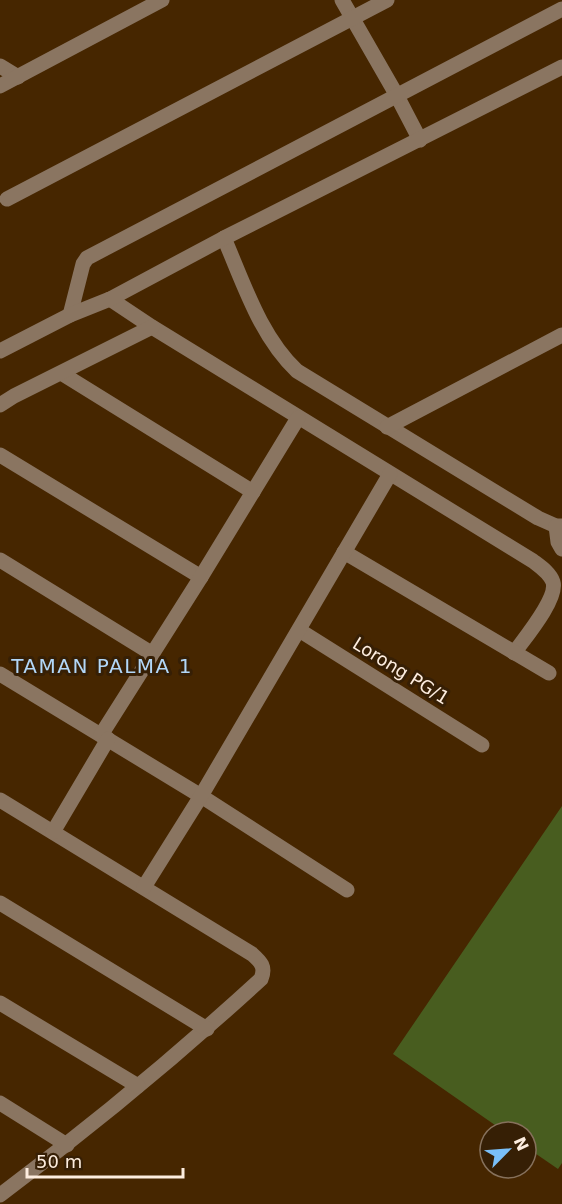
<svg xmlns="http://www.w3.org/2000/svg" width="562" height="1204" font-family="'DejaVu Sans',sans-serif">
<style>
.green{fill:#485d1f}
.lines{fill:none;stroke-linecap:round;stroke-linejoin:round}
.minor{stroke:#8a7561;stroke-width:15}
.labels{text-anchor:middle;stroke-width:6;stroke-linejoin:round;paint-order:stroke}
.street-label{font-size:18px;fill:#fdeddf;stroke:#361f05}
.neighbourhood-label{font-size:20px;letter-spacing:1.5px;fill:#b2d7f8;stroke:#361f05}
</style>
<rect width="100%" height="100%" fill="#462600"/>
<polygon class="green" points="562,806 562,1163 558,1169 526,1147 526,1132 505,1132 393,1054"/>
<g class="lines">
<g class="minor">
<polyline points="342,0 396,94 420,140"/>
<polyline points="0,66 18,77"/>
<polyline points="0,86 162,0"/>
<polyline points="7,199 387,0"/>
<path d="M224 238C244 284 260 336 297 371L538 518 556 526H562"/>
<path d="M110 299 152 327 533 561C541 567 550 573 553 582 558 599 524 639 514 653"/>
<polyline points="70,315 83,264 87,258 562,9"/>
<polyline points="0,351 70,315 110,299 224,238 562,67"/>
<polyline points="61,373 253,492"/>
<polyline points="0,405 14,396 152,327"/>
<polyline points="387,427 562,335"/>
<polyline points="0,455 201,577"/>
<polyline points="556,526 558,542 562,549"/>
<polyline points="344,552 549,673"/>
<polyline points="0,560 151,653"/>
<polyline points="299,630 482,745"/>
<polyline points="0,674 201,796 347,890"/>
<polyline points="101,735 201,577 298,418"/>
<path d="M0 800 252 954C261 962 266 967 261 979 178 1055 91 1127 0 1195"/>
<polyline points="53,832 108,739"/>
<polyline points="144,887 201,796 390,474"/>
<polyline points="0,903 207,1029"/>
<polyline points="0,1003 138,1086"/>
<polyline points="0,1103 67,1145"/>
</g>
</g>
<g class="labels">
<g class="street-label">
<text transform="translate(401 671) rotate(32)" y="6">Lorong PG/1</text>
</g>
<g class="neighbourhood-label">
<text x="102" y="673">TAMAN PALMA 1</text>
</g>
</g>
<g transform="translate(508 1150) rotate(65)"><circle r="28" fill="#361f05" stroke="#86715c" stroke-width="1.5"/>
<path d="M0-4.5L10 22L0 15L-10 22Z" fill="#7abff8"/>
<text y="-9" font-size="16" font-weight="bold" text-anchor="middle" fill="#fdeddf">N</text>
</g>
<path d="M27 1168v9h156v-9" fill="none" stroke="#fdeddf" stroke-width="3"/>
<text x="36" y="1168" font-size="18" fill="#fdeddf" stroke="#361f05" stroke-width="4.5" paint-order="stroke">50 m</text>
</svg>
